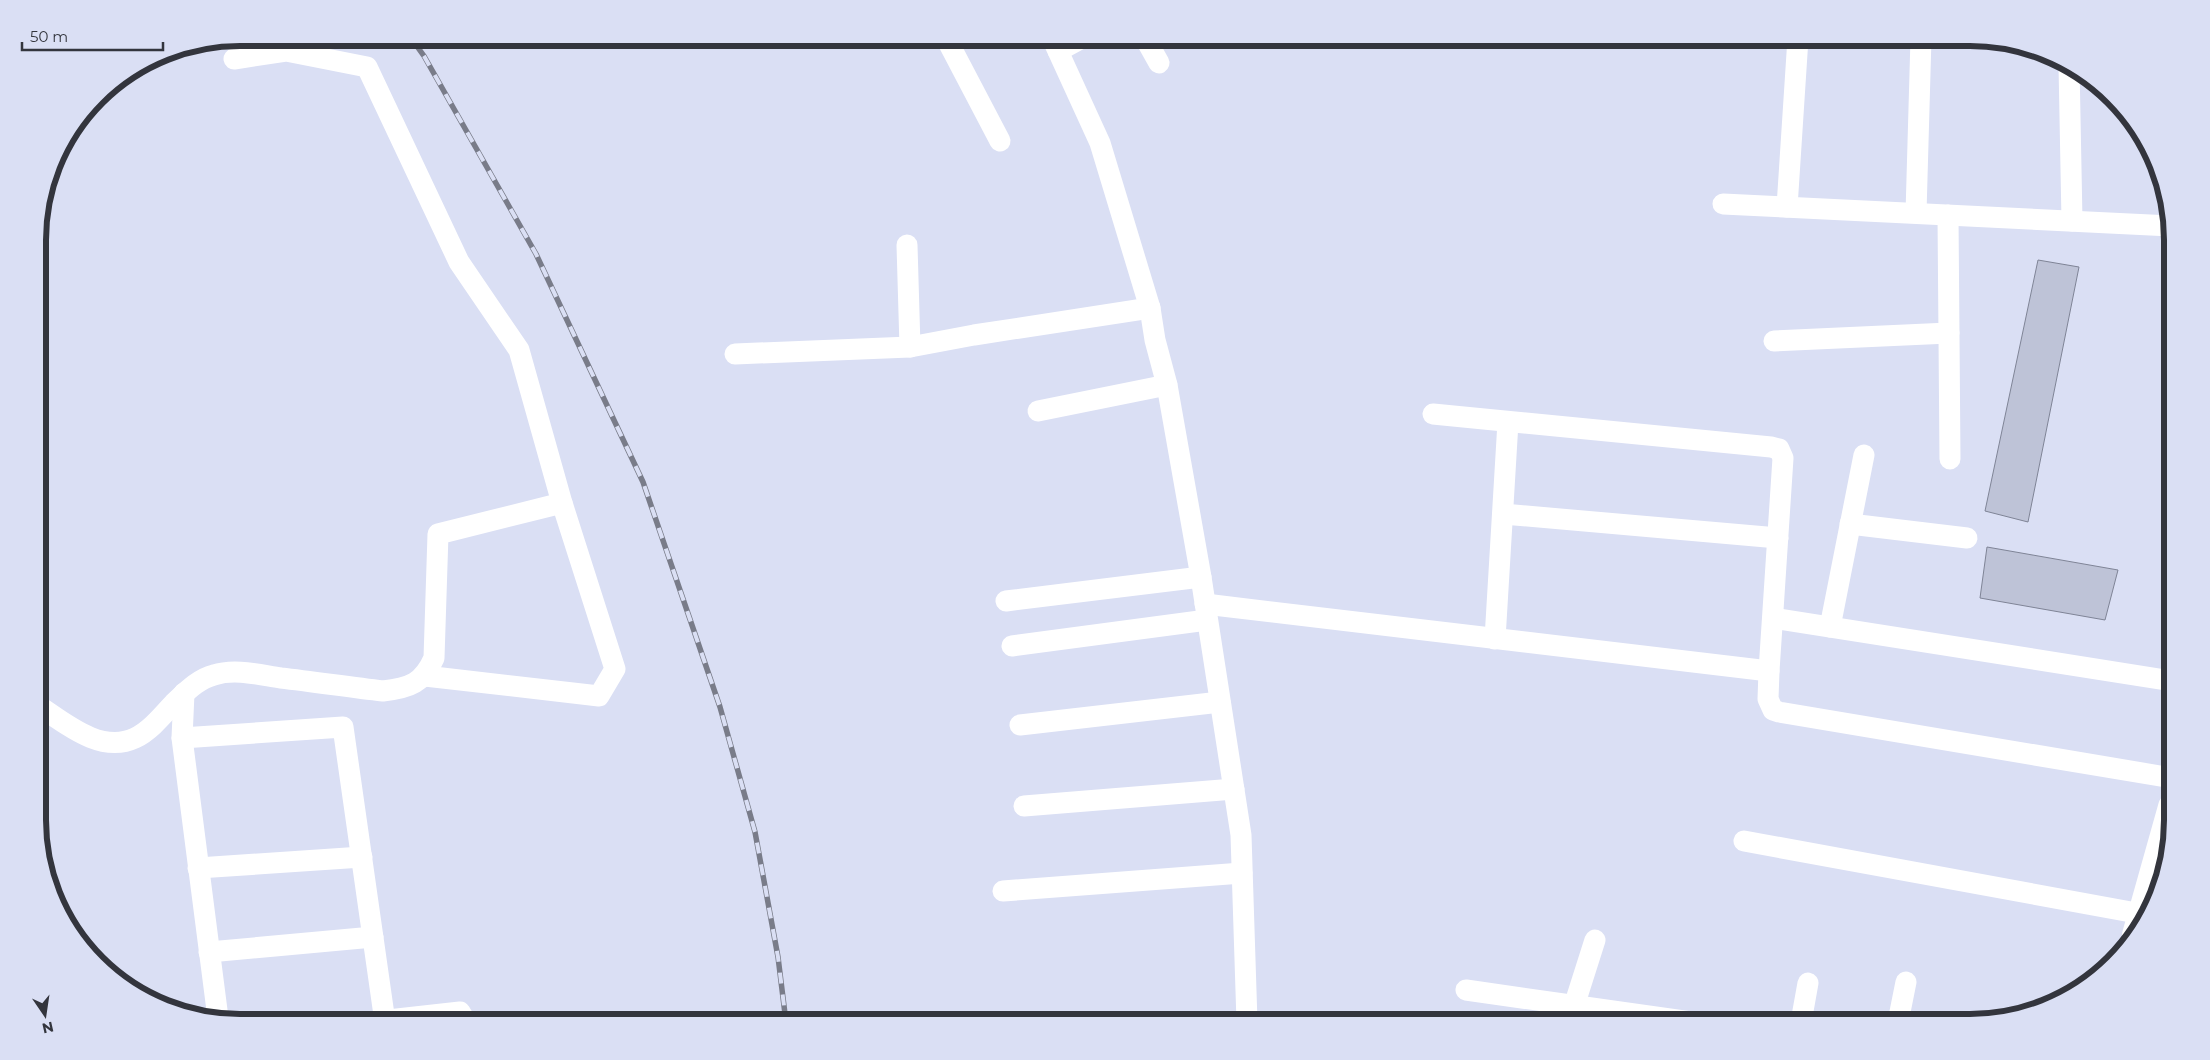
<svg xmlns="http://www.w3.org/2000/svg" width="2210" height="1060" font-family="Montserrat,sans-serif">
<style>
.building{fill:#bec3d7;stroke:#7f8496}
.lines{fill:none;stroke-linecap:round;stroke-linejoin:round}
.minor{stroke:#fff;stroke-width:21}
.primary{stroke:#fff;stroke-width:28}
.rail-casing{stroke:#797c89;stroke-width:5.5}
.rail{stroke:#dadff4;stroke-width:4;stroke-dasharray:11;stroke-linecap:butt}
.rim{fill:none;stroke:#33353d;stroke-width:6}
</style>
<rect width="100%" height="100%" fill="#dadff4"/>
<g class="building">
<polygon points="2038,260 2079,267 2028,522 1985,511"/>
<polygon points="1987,547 2118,570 2105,620 1980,598"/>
</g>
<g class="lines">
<g class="minor">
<polyline points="946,38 1000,141"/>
<polyline points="1052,38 1100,143 1150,308 1155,340 1167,385 1201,577 1241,835 1247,1022"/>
<polyline points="1145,38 1159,63"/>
<polyline points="1058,51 1082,38"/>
<polyline points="2069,65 2072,221"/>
<polyline points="1723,204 2171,226"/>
<polyline points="1787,207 1798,38"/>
<polyline points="1916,213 1921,38"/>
<polyline points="1948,215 1950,459"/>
<polyline points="907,245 910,347"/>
<polyline points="1774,341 1949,333"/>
<polyline points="735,354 910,347 974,335 1150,308"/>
<polyline points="1038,411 1167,385"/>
<polyline points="1433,414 1771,447 1779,449 1783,458 1769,671 1768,699 1773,710 1779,712 2172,778"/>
<polyline points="1503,514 1778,538"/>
<polyline points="1850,524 1967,538"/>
<polyline points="1006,601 1201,577"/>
<polyline points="1205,604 1769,671"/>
<polyline points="1773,618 2172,681"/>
<polyline points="1830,627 1864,455"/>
<polyline points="1495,639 1508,422"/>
<polyline points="1012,646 1207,620"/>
<polyline points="425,676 599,696 615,669 562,503"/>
<polyline points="184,693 182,738 343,727 385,1022"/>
<path d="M39 706C66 724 101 754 135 738 150 731 163 715 174 703 186 692 198 679 214 675 235 668 260 675 281 678 315 682 349 687 383 691 410 688 423 683 434 658L438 534 562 503 519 350 459 262 367 67 286 51 234 59"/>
<polyline points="1020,725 1220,702"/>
<polyline points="182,738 218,1018"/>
<polyline points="1024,806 1234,789"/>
<polyline points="1744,841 2142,914"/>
<polyline points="198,868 362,857"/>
<polyline points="1003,891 1242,873"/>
<polyline points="209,952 373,937"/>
<polyline points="1466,990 1691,1022"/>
<polyline points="1574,1006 1595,940"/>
<polyline points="370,1022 460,1012 466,1022"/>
<polyline points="1801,1022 1808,983"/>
<polyline points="1898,1022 1906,982"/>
</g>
<polyline class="primary" points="2136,935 2172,807"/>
<defs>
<polyline id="rail" points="411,38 424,56 536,254 643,482 720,707 755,832 778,957 786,1022"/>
</defs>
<use href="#rail" class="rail-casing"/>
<use href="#rail" class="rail"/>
</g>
<path d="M0 0H2210V1060H0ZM240 46H1970A194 194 0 0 1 2164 240V820A194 194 0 0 1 1970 1014H240A194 194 0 0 1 46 820V240A194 194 0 0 1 240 46Z" fill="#dadff4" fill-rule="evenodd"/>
<path class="rim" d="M240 46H1970A194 194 0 0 1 2164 240V820A194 194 0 0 1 1970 1014H240A194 194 0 0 1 46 820V240A194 194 0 0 1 240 46Z"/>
<g transform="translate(45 1015) rotate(167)" stroke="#dadff4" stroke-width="4" paint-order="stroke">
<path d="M0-4L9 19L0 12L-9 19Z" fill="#33353d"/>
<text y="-8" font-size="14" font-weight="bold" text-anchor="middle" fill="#33353d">N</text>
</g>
<path d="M22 42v8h141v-8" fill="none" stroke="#33353d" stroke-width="2.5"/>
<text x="30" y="42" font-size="15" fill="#33353d" stroke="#dadff4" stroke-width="4" paint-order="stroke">50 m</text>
</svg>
